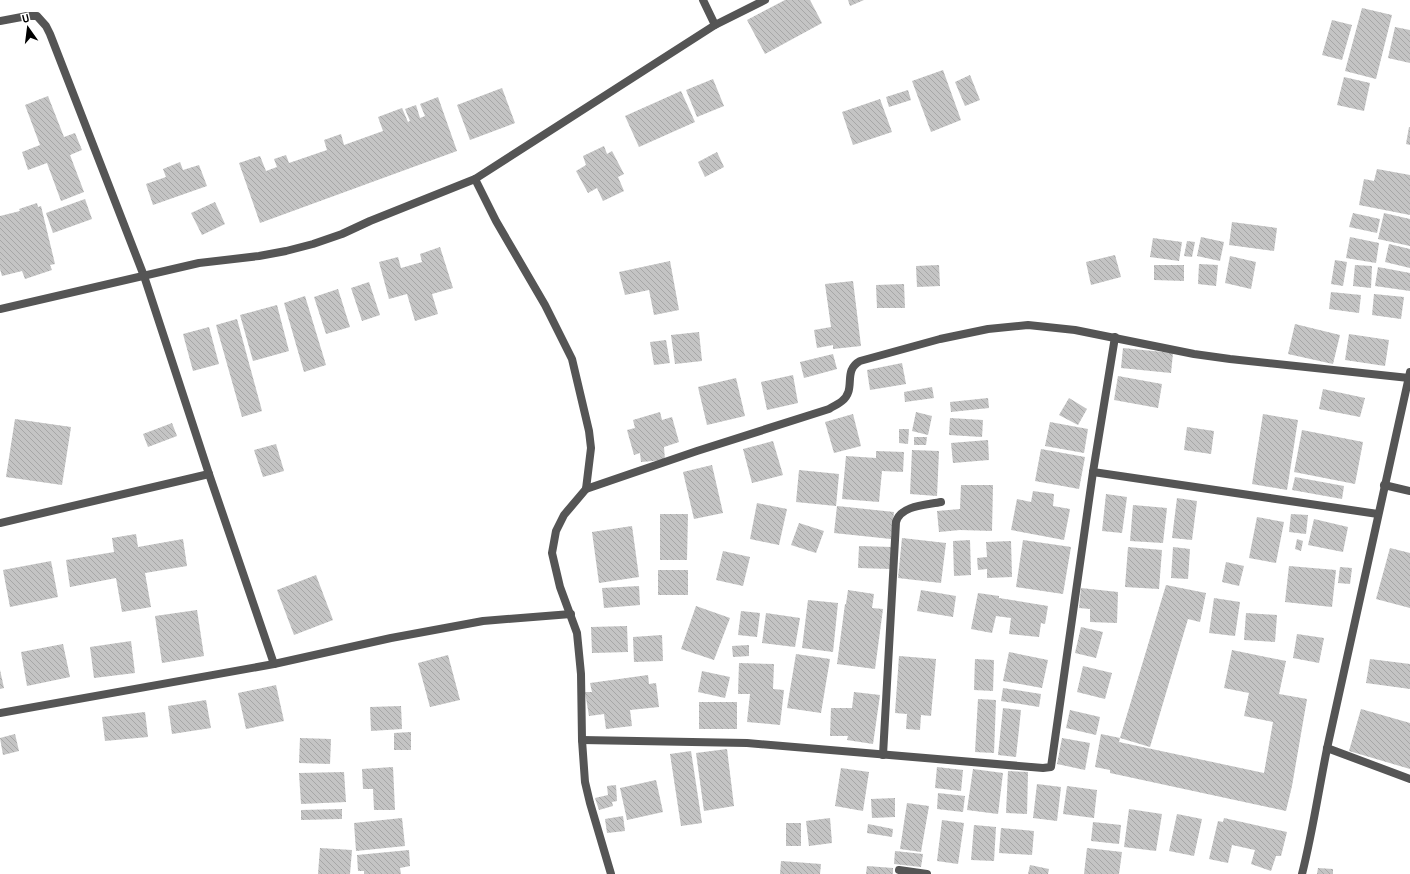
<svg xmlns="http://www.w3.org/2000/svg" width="1410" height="874" font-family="'PT Sans',sans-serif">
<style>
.building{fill:url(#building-back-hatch)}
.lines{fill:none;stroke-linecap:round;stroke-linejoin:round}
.service{stroke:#555;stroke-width:8}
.minor{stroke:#555;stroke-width:8}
.tertiary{stroke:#555;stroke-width:8}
</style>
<defs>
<pattern id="building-back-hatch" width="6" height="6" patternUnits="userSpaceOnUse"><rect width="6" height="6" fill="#c4c4c4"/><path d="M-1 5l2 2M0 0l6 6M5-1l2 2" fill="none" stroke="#a7a7a7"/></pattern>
</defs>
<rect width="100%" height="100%" fill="#fff"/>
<g class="building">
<polygon points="785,0 810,0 822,23 765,54 747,20"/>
<polygon points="848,0 864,0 850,6"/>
<polygon points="1362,8 1392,15 1376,79 1345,71"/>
<polygon points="1332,20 1352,25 1342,60 1322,55"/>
<polygon points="1395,27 1410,30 1410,63 1388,58"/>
<polygon points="943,70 961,120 931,132 912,81"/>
<polygon points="970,75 980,100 965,106 955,82"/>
<polygon points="1344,77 1370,83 1364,111 1337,105"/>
<polygon points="713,79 724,106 697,117 686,90"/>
<polygon points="502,88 515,123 470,140 457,105"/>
<polygon points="908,90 911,100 889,107 886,97"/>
<polygon points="681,91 695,122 639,147 625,116"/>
<polygon points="48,96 64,137 75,133 82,150 70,155 84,192 61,201 47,163 28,170 22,152 40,145 25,105"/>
<polygon points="438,97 457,151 260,223 239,163 260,156 266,171 277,167 274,159 286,155 289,163 327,150 324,140 341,134 344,145 383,131 378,117 402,108 408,122 410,121 405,109 416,105 420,118 425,116 420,104"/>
<polygon points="880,99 892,132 853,145 842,112"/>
<polygon points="1409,127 1410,127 1410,145 1406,144"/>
<polygon points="604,146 607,154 612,151 624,174 618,177 624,191 603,201 597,188 588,193 576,171 586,165 583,156"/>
<polygon points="717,152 724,167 705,177 698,162"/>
<polygon points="180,162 183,170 199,165 207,186 153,205 146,184 166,177 163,169"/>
<polygon points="1377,169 1410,175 1410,215 1359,205 1364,179 1374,181"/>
<polygon points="85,199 92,219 53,233 46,213"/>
<polygon points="215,202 225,224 202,235 191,213"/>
<polygon points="37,203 38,207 41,206 55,264 50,265 52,270 25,279 22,271 2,276 0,269 0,216 20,211 19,209"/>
<polygon points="1353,213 1380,219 1377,233 1349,227"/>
<polygon points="1384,213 1410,219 1410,246 1378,239"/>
<polygon points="1232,222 1277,228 1274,251 1229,245"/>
<polygon points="1201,237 1224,242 1220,261 1197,256"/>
<polygon points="1350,237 1379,243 1376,263 1346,258"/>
<polygon points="1153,238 1182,242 1179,261 1150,257"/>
<polygon points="1187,241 1195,242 1192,257 1184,256"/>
<polygon points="1389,244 1410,249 1410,268 1385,262"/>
<polygon points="440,247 453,288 432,294 438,314 415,321 407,294 389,299 379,262 398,257 401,268 422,262 420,254"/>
<polygon points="1115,255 1121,277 1091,285 1086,262"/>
<polygon points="1230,256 1256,262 1251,289 1225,283"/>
<polygon points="1335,260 1347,262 1343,286 1331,284"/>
<polygon points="670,261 679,310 654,315 649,290 625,295 619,272"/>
<polygon points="1199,264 1218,265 1216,286 1198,284"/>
<polygon points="939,265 940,286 917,287 916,266"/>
<polygon points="1154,265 1184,265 1184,281 1154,280"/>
<polygon points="1355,265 1372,266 1371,288 1353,286"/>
<polygon points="1378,267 1410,273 1410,291 1375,286"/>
<polygon points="853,281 861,346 833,349 833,345 817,348 814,330 831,327 825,284"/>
<polygon points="369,282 380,315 362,321 351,288"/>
<polygon points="904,284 905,308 877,308 876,285"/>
<polygon points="338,289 350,327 326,334 314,297"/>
<polygon points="1331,292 1361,295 1359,313 1329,309"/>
<polygon points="1374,294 1404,297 1401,319 1372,315"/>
<polygon points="305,296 326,365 304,372 284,303"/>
<polygon points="277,305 289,351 253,361 240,315"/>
<polygon points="237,319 262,411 242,417 216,325"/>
<polygon points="1295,324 1340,335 1333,364 1288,354"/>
<polygon points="209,327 219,364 193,371 183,334"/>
<polygon points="699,332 702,361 675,364 671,335"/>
<polygon points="1349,334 1389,340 1385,366 1345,360"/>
<polygon points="666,340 670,363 654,365 650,342"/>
<polygon points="1123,348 1173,353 1171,373 1121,368"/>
<polygon points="833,354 837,369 804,378 800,362"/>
<polygon points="902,363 906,384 870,390 867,370"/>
<polygon points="793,375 798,403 767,410 761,382"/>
<polygon points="1118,376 1162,384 1158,408 1114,400"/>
<polygon points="736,378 745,416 707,425 698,387"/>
<polygon points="932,387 934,398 905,402 904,392"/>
<polygon points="1323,389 1365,398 1360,417 1319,409"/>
<polygon points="988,398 989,408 951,412 950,402"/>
<polygon points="1069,398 1087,409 1078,425 1059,415"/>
<polygon points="660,412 662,420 672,417 679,442 664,447 665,460 641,462 640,453 634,455 627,430 635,428 633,420"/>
<polygon points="916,412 932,416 928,435 912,431"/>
<polygon points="853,414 861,446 834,453 825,422"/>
<polygon points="1263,414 1298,420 1287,490 1252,484"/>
<polygon points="950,418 983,420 982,437 949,435"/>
<polygon points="15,419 71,427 62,485 6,477"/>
<polygon points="1050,422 1088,429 1084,453 1045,446"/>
<polygon points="172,423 177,436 148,447 143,434"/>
<polygon points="1187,427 1214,431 1211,454 1184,450"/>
<polygon points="899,429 909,429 908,444 899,443"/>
<polygon points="1302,430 1363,442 1355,484 1294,472"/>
<polygon points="914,437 927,437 926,445 914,445"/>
<polygon points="988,440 989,460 953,463 951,443"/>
<polygon points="773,441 783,475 752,483 743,449"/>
<polygon points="276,444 284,471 263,477 254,450"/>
<polygon points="1041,449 1085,457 1079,489 1035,481"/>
<polygon points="912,450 939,451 937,496 910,494"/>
<polygon points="876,451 904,452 903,472 882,471 879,502 842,499 846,456 876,458"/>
<polygon points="712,465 723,513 694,519 683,472"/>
<polygon points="799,470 839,474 836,506 796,502"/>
<polygon points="1295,477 1344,486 1342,499 1292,490"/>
<polygon points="961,485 993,485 992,531 960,530 939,532 937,511 960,509"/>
<polygon points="1033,491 1054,494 1053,506 1070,509 1064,540 1011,530 1017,499 1031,502"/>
<polygon points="1106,494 1127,497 1122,533 1102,531"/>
<polygon points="1177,498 1197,501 1192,540 1172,538"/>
<polygon points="757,503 787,509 779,545 750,539"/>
<polygon points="1133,505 1167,508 1163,543 1130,541"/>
<polygon points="837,506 894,512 891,539 834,533"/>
<polygon points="660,514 688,514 687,560 660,560"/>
<polygon points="1291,514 1308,515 1306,534 1289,532"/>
<polygon points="1257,517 1284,522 1276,563 1249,558"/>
<polygon points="1314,519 1348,527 1343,552 1308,545"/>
<polygon points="799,523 824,531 816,553 791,545"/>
<polygon points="632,526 639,577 599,583 592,532"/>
<polygon points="136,534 138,547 183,539 187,566 145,573 151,607 122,612 116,578 70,587 66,560 114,552 112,538"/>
<polygon points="902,538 946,543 941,583 898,578"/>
<polygon points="1297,539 1303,541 1301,551 1295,549"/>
<polygon points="970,540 971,575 954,576 953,541"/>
<polygon points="1023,540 1071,547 1063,594 1016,587"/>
<polygon points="1011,541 1012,577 987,578 987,569 978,570 977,558 987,557 986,542"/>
<polygon points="859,546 892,547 891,569 858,568"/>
<polygon points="1128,547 1162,550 1159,589 1125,587"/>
<polygon points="1173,547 1190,549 1188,579 1171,578"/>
<polygon points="1390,548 1410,553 1410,608 1376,599"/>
<polygon points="723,551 750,557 743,586 716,580"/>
<polygon points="51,561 58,597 10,607 3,570"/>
<polygon points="1226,562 1244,566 1239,586 1222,582"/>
<polygon points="1289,566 1336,570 1332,607 1285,602"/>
<polygon points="1340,567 1352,568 1350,584 1338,583"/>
<rect x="658" y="570" width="30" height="25"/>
<polygon points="316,575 333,620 294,635 277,590"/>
<polygon points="1166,585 1206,593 1200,622 1188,619 1150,747 1120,738"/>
<polygon points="639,586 640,605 604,608 602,588"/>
<polygon points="1081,588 1118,592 1117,623 1090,622 1090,609 1079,608"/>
<polygon points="848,590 874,594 872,608 883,609 875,669 837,664 845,604 846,604"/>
<polygon points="921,590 956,596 953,617 917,611"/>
<polygon points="978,593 999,596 999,598 1048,606 1045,624 1041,623 1039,637 1009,634 1011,618 996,616 992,633 971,629"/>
<polygon points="1214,598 1240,602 1235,636 1209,633"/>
<polygon points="808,600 838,603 833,652 802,648"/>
<polygon points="696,606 730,618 714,660 681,649"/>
<polygon points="197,610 204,656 162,663 155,616"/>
<polygon points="741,611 760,613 757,637 738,635"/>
<polygon points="766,613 800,618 795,647 762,643"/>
<polygon points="1246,613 1277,615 1275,642 1244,640"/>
<polygon points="627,626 628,652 592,653 591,627"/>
<polygon points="1081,627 1103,632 1096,658 1075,653"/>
<polygon points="1297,634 1324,638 1319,663 1293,658"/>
<polygon points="662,635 663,661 634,662 633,637"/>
<polygon points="131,641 135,673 94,678 90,647"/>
<polygon points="63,644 70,677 27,686 21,652"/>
<polygon points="749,645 749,656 733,657 732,646"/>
<polygon points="1232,650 1286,661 1279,694 1307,699 1292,786 1286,811 1110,773 1110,770 1095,767 1101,734 1120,738 1119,742 1264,773 1273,722 1244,716 1249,693 1224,688"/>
<polygon points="1009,652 1048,660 1042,688 1003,681"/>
<polygon points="796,654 830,659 821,713 787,708"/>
<polygon points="448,655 460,700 430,707 418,663"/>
<polygon points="899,656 936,659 931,716 921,715 920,730 906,729 907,714 895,713"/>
<polygon points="975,659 994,660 993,691 974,690"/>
<polygon points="1370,659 1410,664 1410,689 1366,683"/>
<polygon points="739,663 774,664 773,689 784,690 780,725 747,722 750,694 738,694"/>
<polygon points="1083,666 1112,673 1105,699 1077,692"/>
<polygon points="0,670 4,688 0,689"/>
<polygon points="702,671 730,677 725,698 698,692"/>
<polygon points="648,675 649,684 656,683 659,707 630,710 632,726 606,729 604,714 589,716 585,692 592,692 590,683"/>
<polygon points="276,685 284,721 246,729 238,693"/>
<polygon points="1003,688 1041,694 1039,707 1001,701"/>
<polygon points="854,692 880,695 873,744 847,740 848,736 830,736 831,708 852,708"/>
<polygon points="978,699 996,700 994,753 975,752"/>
<polygon points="206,700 211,728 172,734 168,706"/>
<rect x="699" y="702" width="38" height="27"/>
<polygon points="401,706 402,729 371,731 370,707"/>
<polygon points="1003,708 1021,710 1016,757 998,755"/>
<polygon points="1361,709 1410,723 1410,769 1349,751"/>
<polygon points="1070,710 1100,717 1096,735 1066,728"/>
<polygon points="145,712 148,737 105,741 102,717"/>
<polygon points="411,732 411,750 394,750 394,733"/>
<polygon points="15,734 19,751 3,755 0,738"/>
<polygon points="300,738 331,739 330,764 299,763"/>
<polygon points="1062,738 1090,743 1085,770 1057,764"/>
<polygon points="727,749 734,806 704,811 696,753"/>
<polygon points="691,751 702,823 681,826 670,754"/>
<polygon points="393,767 395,810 374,810 373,789 363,789 362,769"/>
<polygon points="937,767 963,770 961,791 935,788"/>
<polygon points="841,768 869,772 863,811 835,806"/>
<polygon points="973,769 1003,773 998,814 967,810"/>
<polygon points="1008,771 1028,772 1027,814 1006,813"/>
<polygon points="344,772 346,802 301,804 299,773"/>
<polygon points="656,780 663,812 627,820 620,788"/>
<polygon points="1037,784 1061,787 1057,821 1033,818"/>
<polygon points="616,785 617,801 612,802 613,806 599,810 595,798 608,795 607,786"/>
<polygon points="1067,786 1097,790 1094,818 1063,814"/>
<polygon points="938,793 965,796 963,812 937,809"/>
<polygon points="895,798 895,817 872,818 871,799"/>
<polygon points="907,803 929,806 921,852 900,849"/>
<polygon points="342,809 342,819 301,820 301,810"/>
<polygon points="1129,809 1162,814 1156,851 1124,847"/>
<polygon points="1177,814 1202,819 1194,856 1169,851"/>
<polygon points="623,816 625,831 607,833 605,819"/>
<polygon points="402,818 405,846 356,851 354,823"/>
<polygon points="830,818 832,843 809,846 806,821"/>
<polygon points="1224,818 1287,832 1281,856 1276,856 1271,871 1251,864 1255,850 1232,845 1228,863 1209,859 1218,821 1223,822"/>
<polygon points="942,820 964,823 958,864 937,861"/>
<polygon points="1093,822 1121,825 1119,844 1091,841"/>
<rect x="786" y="823" width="15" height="23"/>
<polygon points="868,824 893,829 892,837 867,833"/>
<polygon points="974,825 996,827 994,861 971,860"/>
<polygon points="1001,828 1034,831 1032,855 999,853"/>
<polygon points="320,848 352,850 350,874 318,874"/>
<polygon points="1087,848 1122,852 1119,874 1084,874"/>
<polygon points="409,850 410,866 400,868 401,874 364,874 364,871 358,871 357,855"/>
<polygon points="895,851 923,854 921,867 894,864"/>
<polygon points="781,861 821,864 820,874 780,874"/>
<polygon points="1030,865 1049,869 1048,874 1028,874"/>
<polygon points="867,866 893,868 893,874 866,874"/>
<polygon points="1318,868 1333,869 1333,874 1317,874"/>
</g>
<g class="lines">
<polyline class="service" points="703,0 715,25"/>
<g class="minor">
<polyline points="0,21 27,16 37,16 46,26 50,34 144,276 209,474 274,664 391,638 483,621 571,614"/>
<polyline points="475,179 496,221 545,305 572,359 589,431 591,448 586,489 564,515 556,531 552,553 560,587 577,633 581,674 582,740 585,782 590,803 611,874"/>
<polyline points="0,309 199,263 259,256 286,251 313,244 342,234 370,221 475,179 715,25 765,0"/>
<polyline points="1093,472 1378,514"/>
<polyline points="1384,485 1410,491"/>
<path d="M586 489 697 451 829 409C833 406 839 404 842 401 857 389 842 371 860 361L940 339 988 329 1028 325 1075 330 1194 354 1230 359 1409 378"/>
<polyline points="0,523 209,474"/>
<polyline points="0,713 274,664"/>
<polyline points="582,740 747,743 1043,768 1051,767 1093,472 1115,337"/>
<polyline points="1327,748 1410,779"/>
<path d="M883 755 896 522C901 505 927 505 941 502"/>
<polyline points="899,870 927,874"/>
</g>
<path class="tertiary" d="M1302 874C1313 831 1319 787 1328 744 1355 619 1382 495 1410 372"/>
</g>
<g transform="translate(28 28) rotate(346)" stroke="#ffffff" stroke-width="3" paint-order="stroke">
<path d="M0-3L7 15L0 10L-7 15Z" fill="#000000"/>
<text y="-6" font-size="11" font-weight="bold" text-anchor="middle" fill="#000000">U</text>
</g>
</svg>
